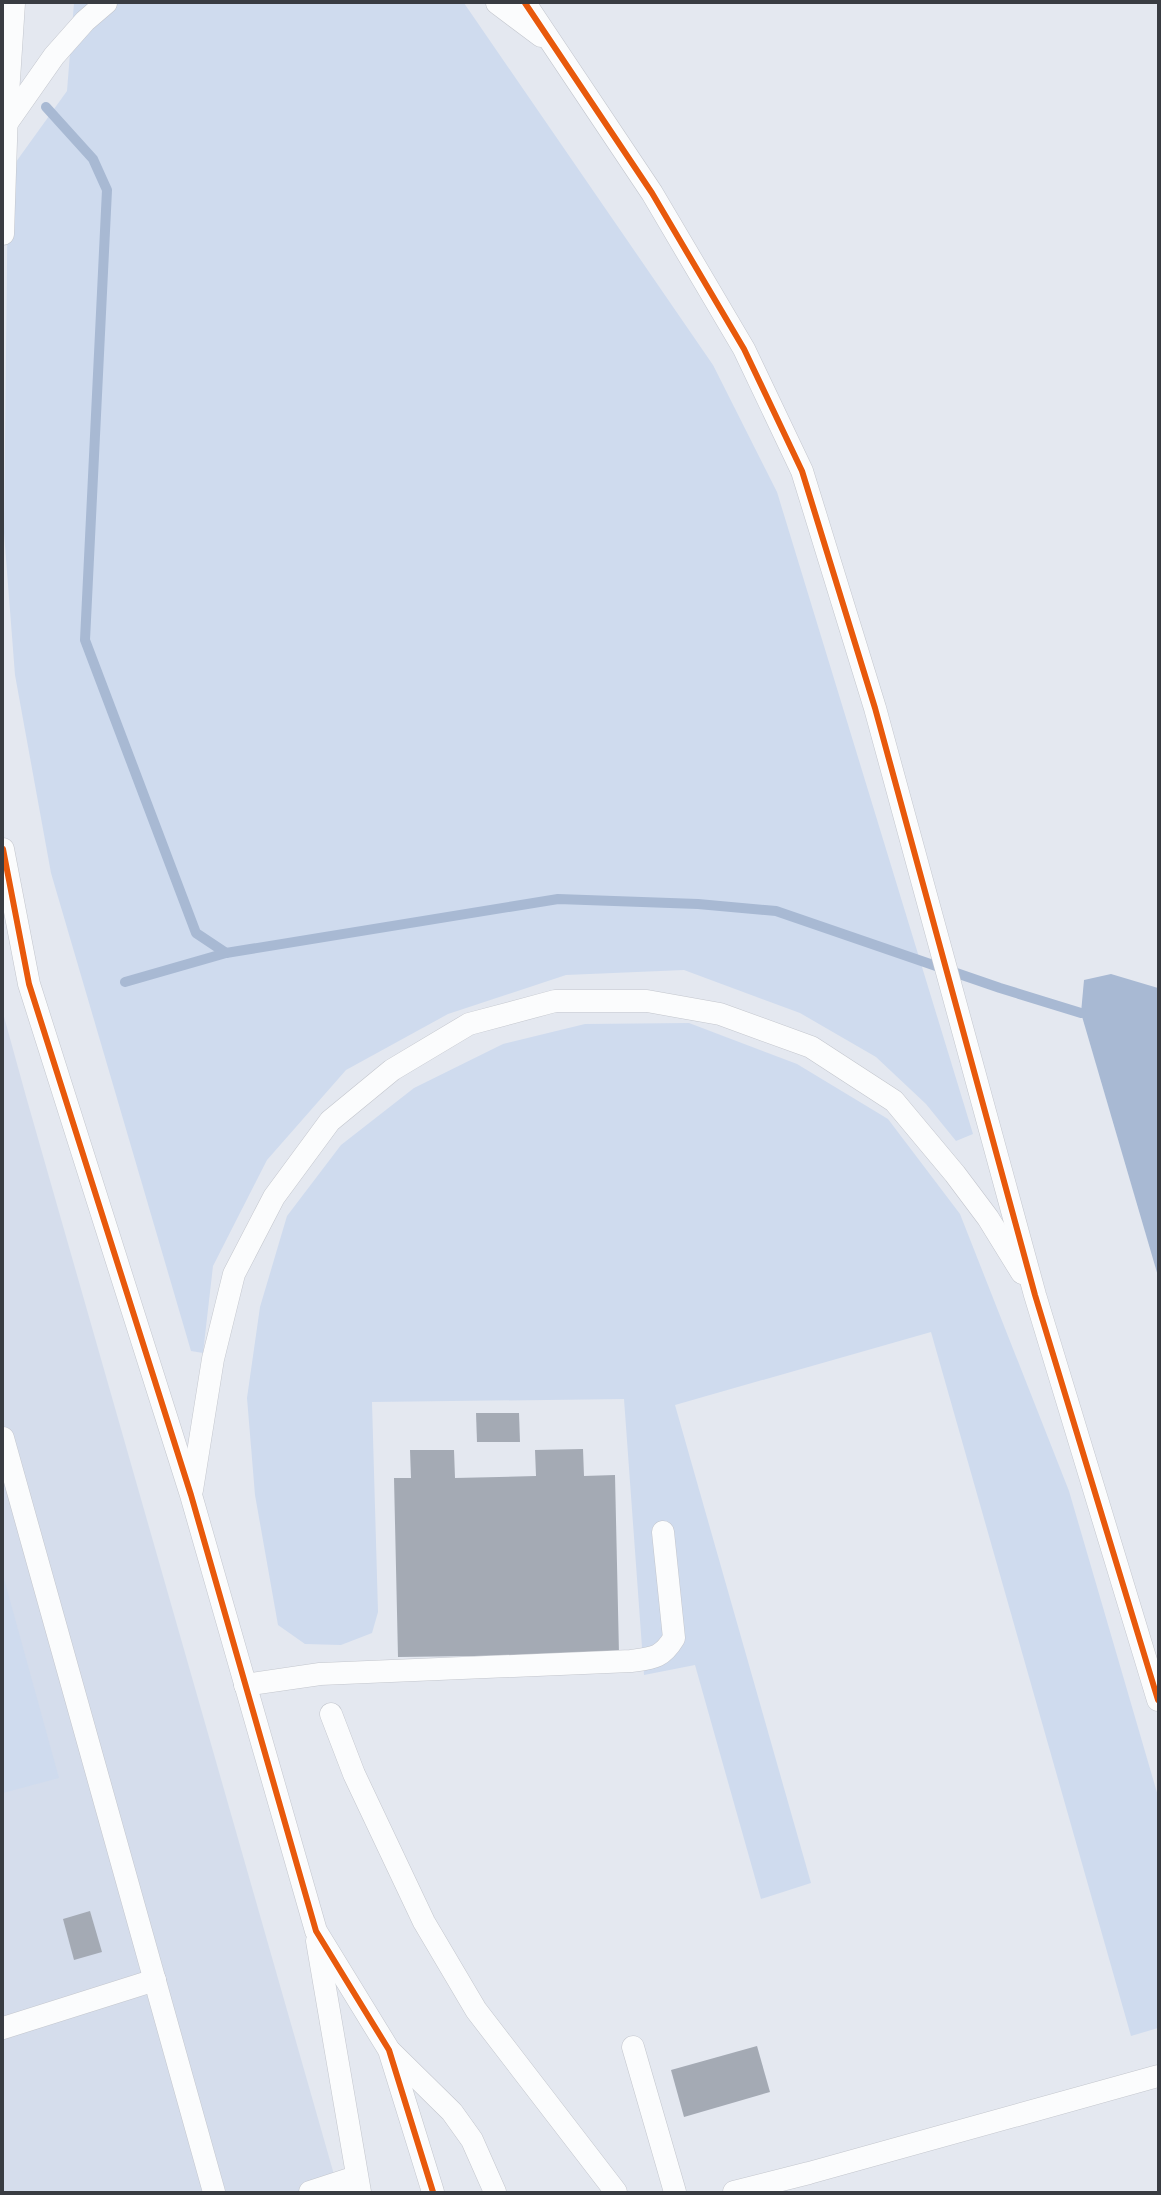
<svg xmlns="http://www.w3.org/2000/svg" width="1161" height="2195" font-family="Cabin,sans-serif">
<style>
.built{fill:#d5ddec}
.green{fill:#cfdbee}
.water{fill:#a8b9d3}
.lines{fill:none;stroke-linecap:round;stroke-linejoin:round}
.stream{stroke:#a8b9d3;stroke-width:10}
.building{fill:#a4aab4}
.minor-casing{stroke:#c3c6cd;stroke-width:23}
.minor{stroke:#fbfcfd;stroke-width:22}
.cycleway-casing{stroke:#fff;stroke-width:8}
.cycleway{stroke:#e8590c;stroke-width:6}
</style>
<rect width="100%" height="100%" fill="#e4e8f0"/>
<polygon class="built" points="3,1013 27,1100 339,2192 3,2192"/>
<g class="green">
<polygon points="74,3 464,3 713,365 777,492 973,1134 956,1141 926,1104 876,1057 800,1013 684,970 566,975 448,1014 346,1070 267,1160 213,1266 203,1353 191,1351 51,873 15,675 4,533 8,173 67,91"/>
<polygon points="689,1023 797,1064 888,1119 960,1214 1069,1491 1158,1796 1158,2028 1131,2036 931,1332 675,1405 811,1883 761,1899 695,1665 644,1675 624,1399 372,1402 378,1612 372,1633 341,1645 305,1644 278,1625 255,1495 247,1398 260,1307 287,1216 341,1145 414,1088 503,1044 585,1024"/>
<polygon points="3,1575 59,1778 3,1793"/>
</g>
<polygon class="water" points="1111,974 1158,988 1158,1276 1081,1013 1084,980"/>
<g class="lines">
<g class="stream">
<polyline points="46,107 93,159 107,190 85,640 196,933 226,953"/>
<polyline points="125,982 226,953 558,899 698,904 776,911 1000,988 1081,1013"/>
</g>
</g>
<g class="building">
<polygon points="476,1413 519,1413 520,1442 477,1442"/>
<polygon points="583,1449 584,1476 615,1475 619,1654 398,1657 394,1478 411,1478 410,1450 454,1450 455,1478 536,1476 535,1450"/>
<polygon points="90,1911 102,1952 74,1960 63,1919"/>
<polygon points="757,2046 770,2092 684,2117 671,2070"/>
</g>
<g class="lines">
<defs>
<g id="minor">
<polyline points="497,3 541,36"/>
<polyline points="525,3 652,193 744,349 802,471 875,708 1035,1295 1158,1700"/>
<polyline points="7,123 54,56 85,21 106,3"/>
<polyline points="3,234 7,110 14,3"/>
<polyline points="3,849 29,984 191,1495 316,1931 389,2050 433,2192"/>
<polyline points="3,1438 214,2192"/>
<polyline points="192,1490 213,1359 234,1274 274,1197 330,1121 392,1070 469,1024 555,1001 647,1001 720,1014 811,1047 894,1101 955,1174 988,1218 1022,1273"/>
<path d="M245 1685 320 1674 631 1661C653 1658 662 1658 674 1638L663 1532"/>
<polyline points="331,1714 354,1774 424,1922 476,2010 616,2192"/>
<polyline points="317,1941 360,2192"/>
<polyline points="3,2028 155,1980"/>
<polyline points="633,2047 675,2192"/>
<polyline points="391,2052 452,2112 472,2140 495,2192"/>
<polyline points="310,2192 356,2177"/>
<polyline points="734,2192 809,2173 1158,2076"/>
</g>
</defs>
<use href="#minor" class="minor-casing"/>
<use href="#minor" class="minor"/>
<defs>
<g id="cycleway">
<polyline points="525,3 652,193 744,349 802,471 875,708 1035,1295 1158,1700"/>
<polyline points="3,849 29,984 191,1495 316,1931 389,2050 433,2192"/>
</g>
</defs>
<use href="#cycleway" class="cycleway-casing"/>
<use href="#cycleway" class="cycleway"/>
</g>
<rect width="1161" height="2195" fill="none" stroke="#393c42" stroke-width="8"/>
</svg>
